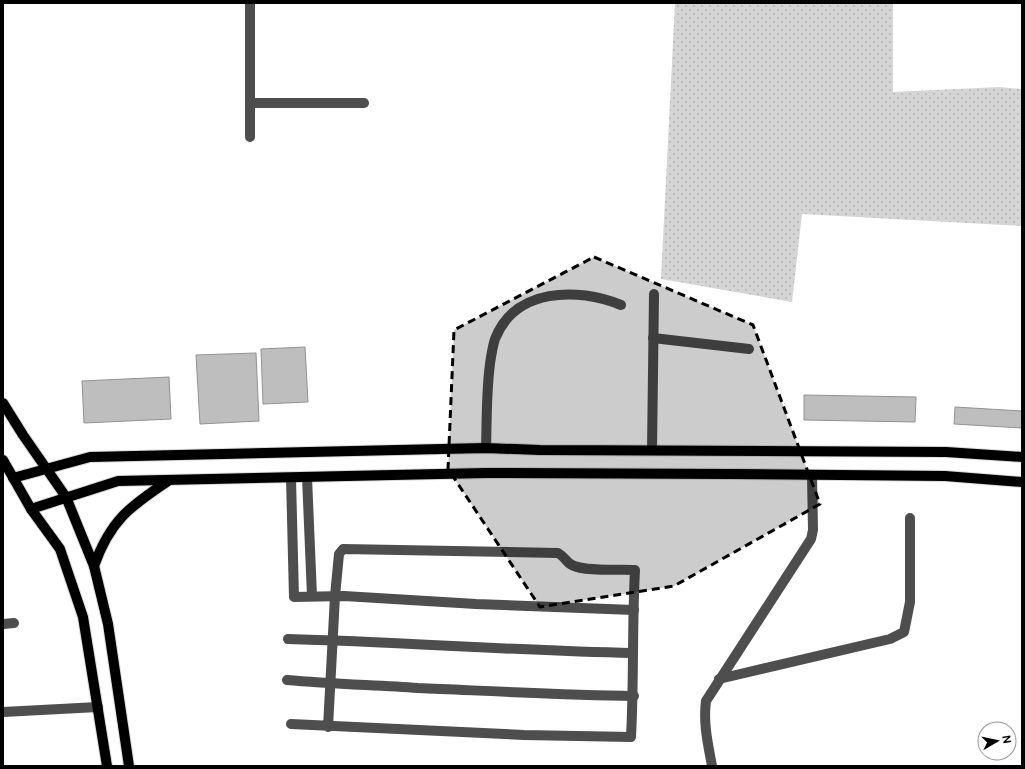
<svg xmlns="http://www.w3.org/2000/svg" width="1025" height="769" font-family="'Public Sans',sans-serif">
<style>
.grass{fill:url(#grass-dots)}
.building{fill:#bebebe;stroke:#929292}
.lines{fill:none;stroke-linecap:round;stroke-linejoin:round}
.major-casing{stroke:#dbdbdb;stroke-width:12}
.minor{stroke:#4e4e4e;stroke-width:10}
.major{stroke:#000;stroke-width:10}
.marked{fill:#000;fill-opacity:0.2;stroke:#000;stroke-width:3;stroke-dasharray:8 5;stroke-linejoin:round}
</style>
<defs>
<pattern id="grass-dots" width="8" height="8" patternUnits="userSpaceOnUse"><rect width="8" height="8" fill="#d5d5d5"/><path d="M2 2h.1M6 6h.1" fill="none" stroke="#b5b5b5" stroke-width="1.8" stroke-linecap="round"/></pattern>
</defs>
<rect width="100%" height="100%" fill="#fff"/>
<polygon class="grass" points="675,3 893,3 893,92 999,87 1022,89 1022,226 802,214 792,302 661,279"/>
<g class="building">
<polygon points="305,347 308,402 263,404 261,349"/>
<polygon points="256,353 259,421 200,424 196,355"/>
<polygon points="169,377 171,419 84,423 82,381"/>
<polygon points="804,395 916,397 915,422 804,420"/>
<polygon points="955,407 1022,411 1022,428 954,424"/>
</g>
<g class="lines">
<defs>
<g id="major">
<polyline points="3,403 23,435 66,497 94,566 108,624 129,766"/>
<polyline points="3,460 31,509 60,549 83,617 107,766"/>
<polyline points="13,478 90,457 486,448 540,450 946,452 1022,457"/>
<polyline points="31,509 118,481 486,473 729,474 945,476 1022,482"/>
<path d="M94 566C110 521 129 507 168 481"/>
</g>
</defs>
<use href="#major" class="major-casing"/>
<g class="minor">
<polyline points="250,3 250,137"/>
<polyline points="250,103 364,103"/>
<polyline points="653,338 749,349"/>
<path d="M486 448C487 418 486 387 491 357 492 352 493 345 495 339 515 288 577 287 621 305"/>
<polyline points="652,450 654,294"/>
<polyline points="307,477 312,596"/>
<polyline points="291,478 294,597 344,596 476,604 634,610"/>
<polyline points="3,624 14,623"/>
<path d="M288 639C403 642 518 651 633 653"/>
<polyline points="719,679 890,639 904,632 910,602 910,518"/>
<path d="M287 680C331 684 374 685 418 688 490 691 562 695 634 696"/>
<polyline points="3,712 98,707"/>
<path d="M291 724 524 735 631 737C634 681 632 625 635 570 619 569 585 572 572 565 567 563 565 557 558 553L343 549 339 554 335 596 328 727"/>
<path d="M712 766C708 744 703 723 706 701L811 539 813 530 812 475"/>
</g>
<use href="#major" class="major"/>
</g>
<path class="marked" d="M594 257 753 325 820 504 674 586 540 607 448 469 454 330Z"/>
<rect width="1025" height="769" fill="none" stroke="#000000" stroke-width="8"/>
<g transform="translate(997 741) rotate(81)"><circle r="19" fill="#ffffff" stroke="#999999"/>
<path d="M0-3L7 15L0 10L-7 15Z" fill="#000000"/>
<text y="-6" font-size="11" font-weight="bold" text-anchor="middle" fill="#000000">N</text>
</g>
</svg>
